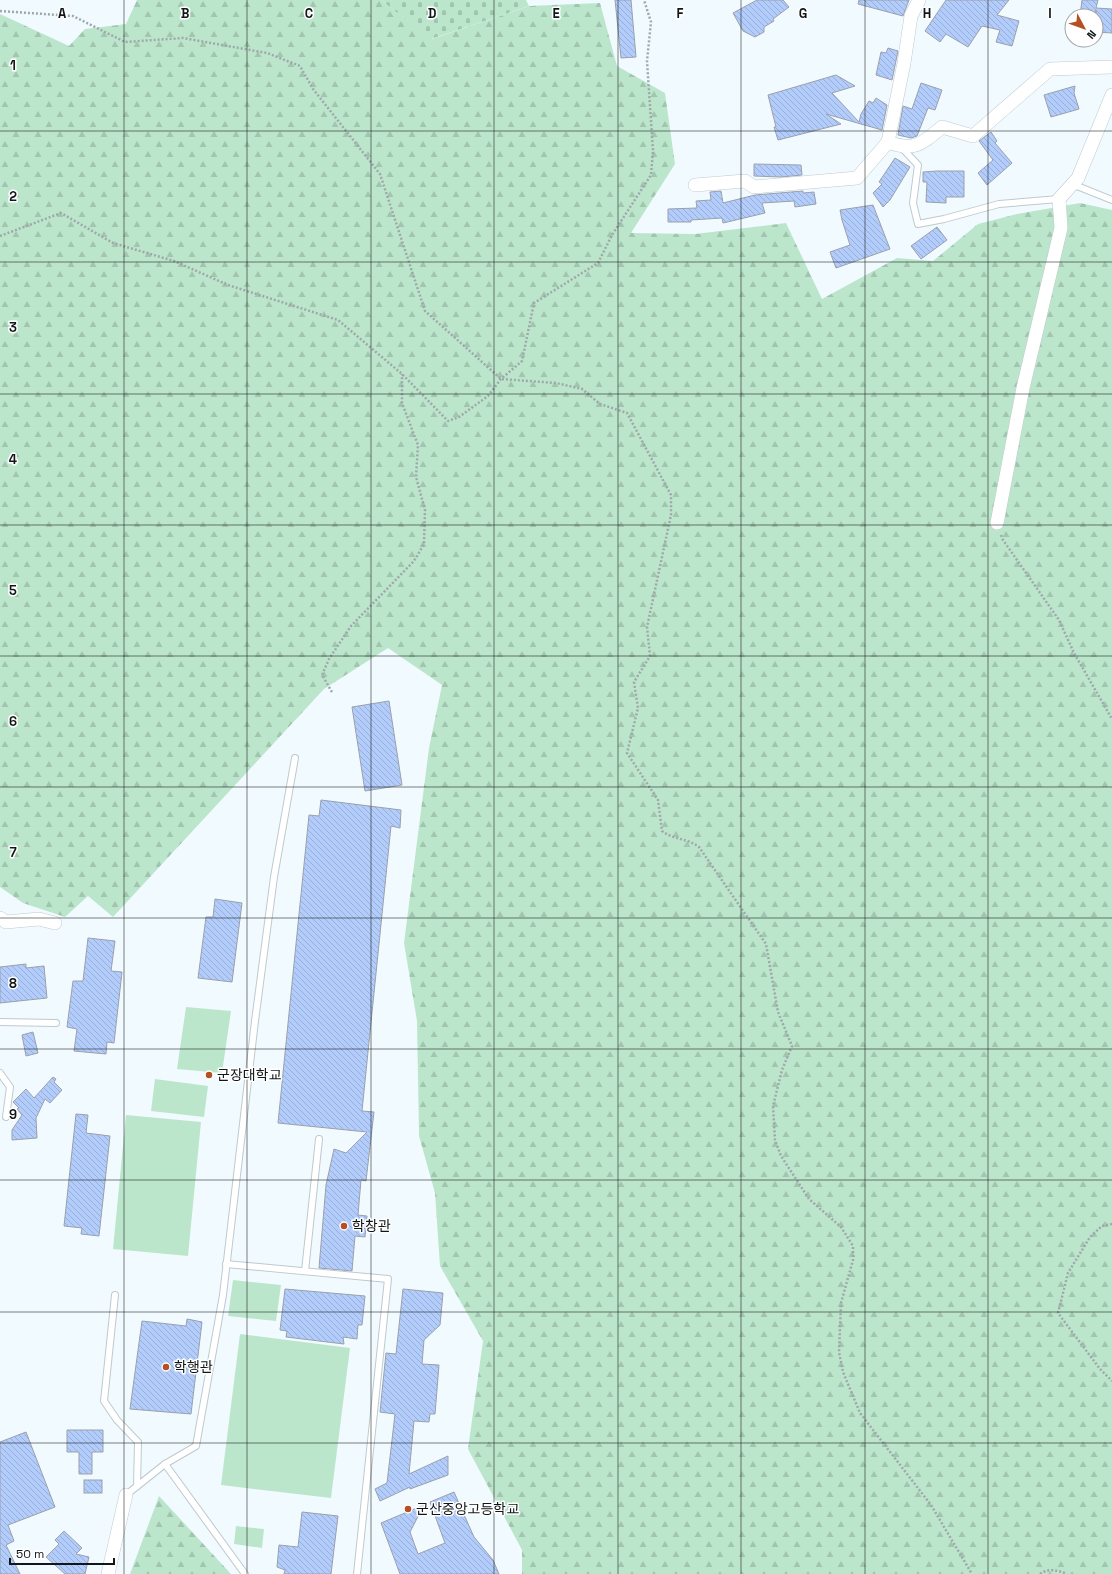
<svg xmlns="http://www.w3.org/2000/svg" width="1112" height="1574" font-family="'Space Grotesk','Noto Sans KR',sans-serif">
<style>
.green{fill:#bce6cc}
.forest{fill:url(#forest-firs)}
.cemetery{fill:url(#cemetery-stones)}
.building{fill:url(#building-back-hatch);stroke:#9ba0aa}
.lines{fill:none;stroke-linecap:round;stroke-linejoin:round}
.lane-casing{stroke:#becacf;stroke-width:8}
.street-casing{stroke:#becacf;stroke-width:14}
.path{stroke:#9fa7ab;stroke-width:2.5;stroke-dasharray:2 2;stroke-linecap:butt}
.lane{stroke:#fff;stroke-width:6}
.street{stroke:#fff;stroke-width:13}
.grid{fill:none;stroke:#121618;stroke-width:1;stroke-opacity:0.55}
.poi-dot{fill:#b55022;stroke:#fff;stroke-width:1.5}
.labels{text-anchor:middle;stroke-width:3;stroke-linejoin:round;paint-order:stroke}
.poi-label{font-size:14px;fill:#121618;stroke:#fff;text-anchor:start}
.grid-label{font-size:13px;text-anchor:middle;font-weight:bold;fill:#121618;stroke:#fff;stroke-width:3;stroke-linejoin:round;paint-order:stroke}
</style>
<defs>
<pattern id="forest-firs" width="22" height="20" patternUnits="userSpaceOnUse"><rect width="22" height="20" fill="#bce6cc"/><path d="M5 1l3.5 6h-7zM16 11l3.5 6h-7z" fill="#a1c5ae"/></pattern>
<pattern id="cemetery-stones" width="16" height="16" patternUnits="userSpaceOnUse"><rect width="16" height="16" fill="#bce6cc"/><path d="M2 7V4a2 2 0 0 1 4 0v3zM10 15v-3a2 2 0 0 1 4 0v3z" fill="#a1c5ae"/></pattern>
<pattern id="building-back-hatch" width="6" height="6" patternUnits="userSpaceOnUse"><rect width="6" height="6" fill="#b2ccfb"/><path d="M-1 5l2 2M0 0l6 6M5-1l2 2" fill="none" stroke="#98aed6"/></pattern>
</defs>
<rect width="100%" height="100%" fill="#f1fbff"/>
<g class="green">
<polygon points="186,1007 231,1011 222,1073 177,1069"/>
<polygon points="155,1079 208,1086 204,1117 151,1111"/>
<polygon points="126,1115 201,1122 188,1256 113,1249"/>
<polygon points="233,1280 281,1285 276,1321 228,1316"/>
<polygon points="240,1334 350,1348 331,1498 221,1485"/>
<polygon points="236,1526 264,1529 262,1548 234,1544"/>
</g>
<g class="forest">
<polygon points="137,0 381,0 432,39 529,6 600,3 617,66 665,93 675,164 631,233 695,234 786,223 822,299 897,258 933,261 978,224 1017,214 1080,203 1112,210 1112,1574 522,1574 522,1550 468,1449 483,1341 440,1266 435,1193 419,1136 417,1021 404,943 429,748 442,685 388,648 324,689 113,917 88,896 65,917 23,903 0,887 0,14 69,46 85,29 126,24"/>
<polygon points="159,1496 231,1574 130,1574"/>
</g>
<polygon class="cemetery" points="381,0 526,0 529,6 431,39"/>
<g class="building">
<polygon points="615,0 631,0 636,57 621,58"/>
<polygon points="757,0 783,0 789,7 773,19 774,21 764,27 764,32 755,37 743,31 733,13"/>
<polygon points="859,0 909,0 903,16 858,4"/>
<polygon points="946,0 1009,0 997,15 1019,21 1012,46 996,42 1000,30 982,26 968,47 946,34 940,42 925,31"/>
<polygon points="1082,0 1098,0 1096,8 1112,9 1112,33 1096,32 1096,10 1095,16 1080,16"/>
<polygon points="888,48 898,51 892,80 876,75 881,52 886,53"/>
<polygon points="836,75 855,86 832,93 859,122 861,114 869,101 873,103 876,98 887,105 882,130 826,114 841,124 778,140 774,127 776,127 768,95"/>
<polygon points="921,83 942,90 935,110 928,108 917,136 911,138 898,135 903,106 912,109"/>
<polygon points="1075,86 1074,93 1079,109 1051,117 1044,95"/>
<polygon points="991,132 997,141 995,143 1012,163 987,185 978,173 993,160 979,141"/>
<polygon points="895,158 910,167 890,200 883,207 873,193 882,184 879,182"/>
<polygon points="754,164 801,165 802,175 781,177 754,176"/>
<polygon points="937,171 964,171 964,197 946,197 946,203 926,202 927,182 923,182 923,172"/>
<polygon points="721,191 723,203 755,195 803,191 803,193 814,192 816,204 795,207 794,201 762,203 765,213 723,223 722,218 691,220 691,222 668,222 668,209 697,208 696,201 711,200 710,192"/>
<polygon points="873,205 890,249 836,268 830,252 850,245 842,220 840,210"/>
<polygon points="937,227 947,240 921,259 911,246"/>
<polygon points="389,701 402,785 365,791 352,707"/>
<polygon points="321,800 401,810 400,828 391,826 362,1111 374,1112 366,1181 361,1180 358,1215 367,1216 365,1237 355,1236 352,1271 319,1268 326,1185 334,1149 346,1153 367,1132 278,1123 309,815 319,816"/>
<polygon points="215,899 242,903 232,982 198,978 206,917 213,917"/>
<polygon points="88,938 115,941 111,971 122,972 114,1043 107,1042 106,1054 74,1051 77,1029 67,1027 73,981 83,981"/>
<polygon points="26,964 26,968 44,966 47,998 0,1003 0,967"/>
<polygon points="33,1032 38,1053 26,1056 22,1035"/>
<polygon points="53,1077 56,1079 54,1082 62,1090 50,1103 45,1099 36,1118 37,1138 12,1140 12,1130 22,1115 17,1109 19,1108 13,1102 26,1089 34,1098"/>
<polygon points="76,1114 88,1115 86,1133 110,1136 99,1236 81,1234 82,1228 64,1226"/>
<polygon points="285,1289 365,1296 362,1325 358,1325 357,1339 343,1337 344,1344 286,1337 287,1331 280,1330"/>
<polygon points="403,1289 443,1293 440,1325 424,1340 422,1364 439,1365 435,1414 430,1414 429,1422 414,1421 409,1474 448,1456 448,1475 410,1489 410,1487 380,1501 375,1489 387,1483 395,1414 380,1412 386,1353 396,1354"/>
<polygon points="187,1319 202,1322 191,1414 130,1409 142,1321 186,1326"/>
<polygon points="67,1430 103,1430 103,1452 92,1452 92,1474 79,1474 79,1452 67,1452"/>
<polygon points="26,1432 55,1507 8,1525 14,1541 6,1545 20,1574 0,1574 0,1442"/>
<rect x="84" y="1480" width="18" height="13"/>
<polygon points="454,1492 474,1537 493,1560 499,1574 400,1574 381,1523 424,1505 410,1532 418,1554 445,1543 430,1502"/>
<polygon points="302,1512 338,1516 331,1574 284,1574 285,1570 277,1567 279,1545 298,1547"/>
<polygon points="64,1531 82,1548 76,1554 89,1557 85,1574 65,1574 46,1557 59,1544 55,1540"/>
</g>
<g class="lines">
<defs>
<g id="lane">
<polyline points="902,148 918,165 913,203 918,224 944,219 999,204 1059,199"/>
<polyline points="1072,184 1112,200"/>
<polyline points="0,1022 56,1023"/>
<polyline points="0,1073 10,1087 6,1117"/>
<polyline points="226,1264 388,1279 357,1574"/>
<polyline points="305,1271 319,1139"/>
<polyline points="115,1295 104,1401 117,1420 138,1442 137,1486"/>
<polyline points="165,1464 245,1574"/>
<polyline points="126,1495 165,1464 196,1446 223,1295 255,1021 274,877 295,758"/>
</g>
<g id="street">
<path d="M919 0 911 16 904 63 888 142C914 152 922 144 942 127L973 136 1050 69 1112 67"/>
<polyline points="695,185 745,181 754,187 857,178 888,142"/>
<polyline points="997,523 1023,388 1061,228 1059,199 1078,178 1112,95"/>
<polyline points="0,918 6,922 39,919 55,923"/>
<polyline points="108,1574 126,1495"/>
</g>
</defs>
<use href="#lane" class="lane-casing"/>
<use href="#street" class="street-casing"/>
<g class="path">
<path d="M0 11 73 16 125 42 183 38 267 53 300 66 313 89 380 174 425 311 501 379 556 383 582 389 600 404 627 413 671 495V515L647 627 650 656 634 682 638 708 627 753 658 800 662 831C674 840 687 838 699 847L766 944 778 1012 792 1046 782 1070 773 1106 775 1140 781 1156 809 1199 841 1227 853 1246V1260L841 1303 839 1352 843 1372 860 1413 931 1505 972 1574"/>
<polyline points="0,236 61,213 113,243 174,261 228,285 338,320 402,374 448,421 459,417 488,396 501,379 522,361 534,303 598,263 612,235 651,175 653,151 647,61 651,22 644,0"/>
<polyline points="1001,535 1003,540 1059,620 1074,653 1112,719"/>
<polyline points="332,692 322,675 329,659 351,626 414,561 424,544 425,510 416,477 418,445 402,403 402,374"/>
<polyline points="1112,1224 1102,1226 1090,1237 1068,1273 1058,1313 1100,1369 1112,1381"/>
<path d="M1040 1574C1048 1568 1058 1570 1067 1574"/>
</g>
<use href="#lane" class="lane"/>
<use href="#street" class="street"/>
</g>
<path class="grid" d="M124 0V1574M247 0V1574M371 0V1574M494 0V1574M618 0V1574M741 0V1574M865 0V1574M988 0V1574M0 131H1112M0 262H1112M0 394H1112M0 525H1112M0 656H1112M0 787H1112M0 918H1112M0 1049H1112M0 1180H1112M0 1312H1112M0 1443H1112"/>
<g class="poi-dot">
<circle cx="209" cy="1075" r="4"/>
<circle cx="344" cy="1226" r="4"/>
<circle cx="166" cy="1367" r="4"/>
<circle cx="408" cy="1509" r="4"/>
</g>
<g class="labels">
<g class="poi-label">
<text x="217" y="1080">군장대학교</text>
<text x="352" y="1231">학창관</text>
<text x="174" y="1372">학행관</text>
<text x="416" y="1514">군산중앙고등학교</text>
</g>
</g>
<g class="grid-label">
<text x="62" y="18">A</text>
<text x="185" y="18">B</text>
<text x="309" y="18">C</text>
<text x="432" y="18">D</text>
<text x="556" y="18">E</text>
<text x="680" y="18">F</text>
<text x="803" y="18">G</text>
<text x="927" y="18">H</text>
<text x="1050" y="18">I</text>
<text x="13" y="70">1</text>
<text x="13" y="201">2</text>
<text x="13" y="332">3</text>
<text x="13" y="464">4</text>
<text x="13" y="595">5</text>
<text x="13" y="726">6</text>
<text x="13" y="857">7</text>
<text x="13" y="988">8</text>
<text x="13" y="1119">9</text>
</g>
<g transform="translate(1084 28) rotate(131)"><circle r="19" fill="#ffffff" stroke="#a0a2a3"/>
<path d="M0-3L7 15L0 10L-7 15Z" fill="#b55022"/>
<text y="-6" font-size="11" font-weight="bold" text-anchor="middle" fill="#121618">N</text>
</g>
<path d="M10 1558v6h104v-6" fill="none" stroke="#121618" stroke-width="2"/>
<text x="16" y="1558" font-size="12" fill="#121618" stroke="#ffffff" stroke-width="3" paint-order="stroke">50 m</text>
</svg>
